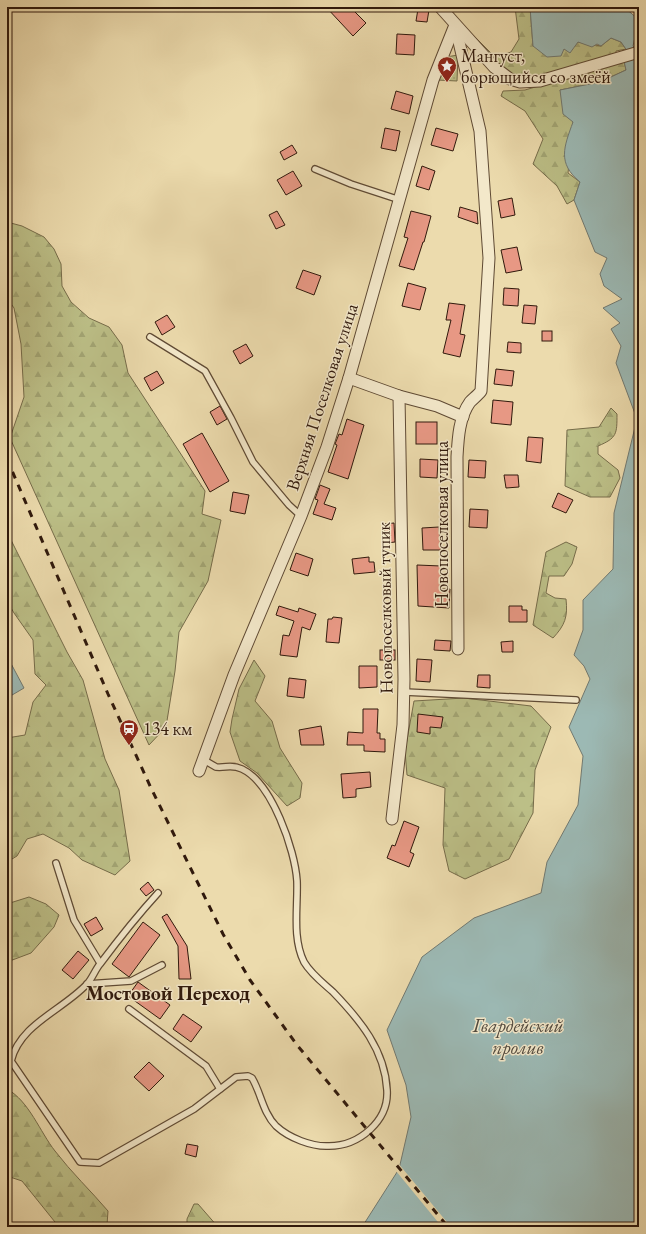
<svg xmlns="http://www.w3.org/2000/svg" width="646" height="1234" font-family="'EB Garamond',serif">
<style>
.forest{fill:url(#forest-firs);stroke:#766c4a}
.park{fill:url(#park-dots);stroke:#766c4a}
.water{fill:#9cb9b4;stroke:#717971}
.pier{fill:#ecdbad}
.building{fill:#e79884;stroke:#30190c}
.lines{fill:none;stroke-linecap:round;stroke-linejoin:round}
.lane-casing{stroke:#5f4a34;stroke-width:8}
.street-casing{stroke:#5f4a34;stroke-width:13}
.lane{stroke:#f3e8ca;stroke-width:5.5}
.street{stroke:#f3e8ca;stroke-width:11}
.rail{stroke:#30190c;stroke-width:3;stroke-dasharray:7 7;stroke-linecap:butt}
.labels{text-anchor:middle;stroke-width:3;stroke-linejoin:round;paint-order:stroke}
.poi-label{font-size:18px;fill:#30190c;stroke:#f3e8ca;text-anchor:start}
.street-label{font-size:18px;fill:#30190c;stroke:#f3e8ca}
.water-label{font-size:19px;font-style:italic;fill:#50493e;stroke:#f3e8ca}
.quarter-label{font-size:20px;font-weight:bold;fill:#30190c;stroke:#f3e8ca}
</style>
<defs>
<pattern id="forest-firs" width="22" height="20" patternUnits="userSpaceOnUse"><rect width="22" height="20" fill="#bcbf87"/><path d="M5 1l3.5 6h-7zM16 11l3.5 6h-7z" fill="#a2a473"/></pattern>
<pattern id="park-dots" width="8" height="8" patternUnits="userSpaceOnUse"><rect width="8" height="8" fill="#bcbf87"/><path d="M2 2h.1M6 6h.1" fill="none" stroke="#a2a473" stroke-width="1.8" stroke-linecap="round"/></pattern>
</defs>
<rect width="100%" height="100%" fill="#ecdbad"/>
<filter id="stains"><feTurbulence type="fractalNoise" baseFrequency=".005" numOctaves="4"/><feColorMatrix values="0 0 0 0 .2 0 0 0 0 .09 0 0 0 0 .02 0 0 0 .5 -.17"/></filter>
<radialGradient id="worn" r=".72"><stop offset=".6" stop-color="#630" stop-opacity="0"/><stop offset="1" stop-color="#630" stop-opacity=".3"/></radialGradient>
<g class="forest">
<polygon points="515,7 530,7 533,46 564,49 578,42 601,46 611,38 621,42 626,49 616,51 616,56 524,80 497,65 471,37 473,35 495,57 511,52 519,39"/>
<polygon points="624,61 626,70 600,82 560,90 573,122 568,173 580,182 574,200 567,204 557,186 533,164 543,139 525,111 501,96 503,91 525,90"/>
<polygon points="7,222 22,226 44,237 54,249 61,264 62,286 71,302 89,318 109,327 122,345 128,373 205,491 202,514 221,520 208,581 179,632 175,671 166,727 149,745 10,438 24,397 21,344 14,308 7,298"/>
<path d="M611 408 617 414C617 434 617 438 598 446V454L618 470 620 478 610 497H590L565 486 567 430 599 427Z"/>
<polygon points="7,532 67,652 83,680 105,759 119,790 130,861 115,875 82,860 69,848 43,834 27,839 17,856 7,862 7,738 25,735 33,702 46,685 35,674 33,640 14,613 7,601"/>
<path d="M566 542 577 547 572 564 564 576H549L546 593 555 598 566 599C568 617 565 625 553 638L533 625 546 552Z"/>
<polygon points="254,660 265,676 255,701 272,721 280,748 302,783 300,798 287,806 257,773 240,761 230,732 232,719 239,689"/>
<polygon points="464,698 531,706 551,727 535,770 533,813 509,859 465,879 449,871 443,845 445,788 407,775 405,751 414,701"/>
<polygon points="29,897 46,904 59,915 54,927 31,953 7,962 7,906 10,903"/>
<path d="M7 1089C29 1101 40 1132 55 1151 71 1172 91 1191 108 1211L107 1225 95 1227H59L22 1181 7 1176Z"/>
<polygon points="194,1204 198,1204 218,1227 187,1227 187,1219"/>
</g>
<polygon class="park" points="458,55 457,81 437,80 446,57"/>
<g class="water">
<path d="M530 7H624L639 20 633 46 639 52V1226L636 1227H362L399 1169 411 1117 406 1085 387 1030 422 957 474 918 541 893 547 862 578 805 583 756 569 727 590 679 584 666 574 655 583 630V600L613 569 614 513 637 419 616 363 621 346 611 329 620 323 603 308 622 299 604 286 600 274 607 258 595 252 574 200 580 182C557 163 564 147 573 122L563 114 560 90 600 82 626 70 624 61 630 55 621 42 611 38 601 46 597 44 592 47 578 42 570 53 564 49 561 56 547 57 533 46Z"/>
<polygon points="7,656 24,688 7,698"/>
</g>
<polygon class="pier" points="398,1163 451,1227 442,1227 396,1171"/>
<g class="building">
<polygon points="326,7 350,7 366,23 353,36"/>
<polygon points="418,9 429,10 427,22 416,21"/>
<polygon points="397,34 415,35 414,55 396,54"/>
<polygon points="396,91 413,96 409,114 391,109"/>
<polygon points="385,128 400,131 396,151 381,148"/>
<polygon points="436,128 458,134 453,151 431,145"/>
<polygon points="292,145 297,153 284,160 280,152"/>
<polygon points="422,166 435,171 429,190 416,186"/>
<polygon points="293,171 302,186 286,195 277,180"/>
<polygon points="512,198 515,215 501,218 498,201"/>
<polygon points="460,207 477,212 478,224 458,217"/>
<polygon points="277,211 285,225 276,229 269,215"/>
<polygon points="411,211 431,216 424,242 423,242 414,270 399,266 408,238 404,237"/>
<polygon points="517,247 522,270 506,273 501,250"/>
<polygon points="303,270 321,276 314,295 296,288"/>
<polygon points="408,283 426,288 420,310 402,306"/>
<polygon points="504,288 519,289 518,306 503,305"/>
<polygon points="449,303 465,305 460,334 465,335 460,357 443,353 451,320 446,320"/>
<polygon points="524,305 537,306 535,324 522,323"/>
<polygon points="167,315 175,327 162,335 155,322"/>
<rect x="542" y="331" width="10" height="10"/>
<polygon points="508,342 521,343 521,353 507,352"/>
<polygon points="246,344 253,356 240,364 233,351"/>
<polygon points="496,369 514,371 512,386 494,384"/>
<polygon points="157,371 164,383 151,391 144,378"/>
<polygon points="493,400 513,402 511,425 491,423"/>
<polygon points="220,406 227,419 217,425 210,412"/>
<polygon points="347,419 364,425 348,479 328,472 337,445 335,444 339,434 342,435"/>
<rect x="416" y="422" width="21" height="22"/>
<polygon points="202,433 229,481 210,492 183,444"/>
<polygon points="528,437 543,438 541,463 526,461"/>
<polygon points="420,459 438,460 437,478 420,477"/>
<polygon points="469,460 486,461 485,478 468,477"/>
<polygon points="504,475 518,475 519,487 506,488"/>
<polygon points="320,485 330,489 324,504 336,508 332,520 313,514 318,500 315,499"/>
<polygon points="233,492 249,495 245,514 230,511"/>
<polygon points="558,493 573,500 566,513 552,507"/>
<polygon points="470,509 488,510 487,528 469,527"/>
<polygon points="394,523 395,542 386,543 384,524"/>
<polygon points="439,527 441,550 423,550 422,528"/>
<polygon points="296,553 313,559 308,576 290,570"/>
<polygon points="369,557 369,562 374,562 375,572 354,574 352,559"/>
<polygon points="417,565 441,566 440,589 450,589 449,608 418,606"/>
<polygon points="279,606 298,612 299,608 316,614 310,630 302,627 297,657 280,655 283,635 289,636 294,621 276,615"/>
<polygon points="509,606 522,606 522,610 527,610 527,622 509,622"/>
<polygon points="333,617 342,618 339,643 326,642 328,619 332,619"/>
<polygon points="435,640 451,641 450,651 434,650"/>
<polygon points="513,641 513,652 502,652 501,642"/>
<rect x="380" y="650" width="15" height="10"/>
<polygon points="417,659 432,660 430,682 416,681"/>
<polygon points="359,666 377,666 377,687 359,688"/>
<polygon points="478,675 490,675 490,688 477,687"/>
<polygon points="289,678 306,680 304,698 287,696"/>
<polygon points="363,709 378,709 377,733 380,733 380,739 385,739 385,752 364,751 364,745 347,745 348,732 363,733"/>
<polygon points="418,714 443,717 441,728 430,727 430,734 417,732"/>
<polygon points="321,726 324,745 301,745 299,730"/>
<polygon points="370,772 371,787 356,789 356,797 343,798 341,774"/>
<polygon points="404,821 419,827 410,852 414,854 409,867 387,858 392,845 395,846"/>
<polygon points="148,882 154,890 146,896 140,889"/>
<polygon points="167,914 187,946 191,979 179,979 178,946 162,917"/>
<polygon points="96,917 103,929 91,936 84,924"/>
<polygon points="143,922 160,935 129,977 112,964"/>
<polygon points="78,951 89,960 73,979 62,970"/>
<polygon points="138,982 170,1005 160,1019 128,996"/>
<polygon points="183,1014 202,1027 191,1042 173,1029"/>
<polygon points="149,1062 164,1076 149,1091 134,1077"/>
<polygon points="187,1144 198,1146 196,1157 185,1154"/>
</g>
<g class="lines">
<defs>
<g id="lane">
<polyline points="315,169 351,184 400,200"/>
<polyline points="150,337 205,371 231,418 253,462 289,505 301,516"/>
<polyline points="404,692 576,700"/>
<polyline points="56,863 74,920 100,963"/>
<path d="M158 893C137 916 118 940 100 964 95 970 92 979 87 984 63 1010 20 1024 11 1061L80 1162 99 1163 194 1109 236 1077 248 1076 252 1078C261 1093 263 1113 276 1126 289 1138 312 1147 329 1146 359 1146 389 1121 387 1090 385 1050 360 1020 333 992 323 983 311 974 304 962 292 938 298 907 297 881 295 850 272 783 242 769 231 764 227 768 216 767L204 760"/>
<polyline points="87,984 131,981 162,965"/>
<polyline points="129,1009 206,1066 220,1089"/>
</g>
<g id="street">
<polyline points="440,7 494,67 510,79 520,82 540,81 639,52"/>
<path d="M455 25 480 131 489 258 481 391C478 395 474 398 470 402 459 417 458 439 457 457L458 649"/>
<polyline points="349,378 399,396 437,406 463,417"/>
<polyline points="199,771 234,675 301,516 327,447 349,378 433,80 455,25"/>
<polyline points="392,819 403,725 404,679 399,396"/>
</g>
</defs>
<use href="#lane" class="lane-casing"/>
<use href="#street" class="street-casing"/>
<use href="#lane" class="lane"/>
<use href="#street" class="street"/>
<polyline class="rail" points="7,459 108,694 151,788 223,934 250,980 297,1045 448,1227"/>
</g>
<defs>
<symbol id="sight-pin" viewBox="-11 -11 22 30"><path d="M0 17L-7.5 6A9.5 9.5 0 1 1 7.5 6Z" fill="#8f2418" stroke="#f3e8ca"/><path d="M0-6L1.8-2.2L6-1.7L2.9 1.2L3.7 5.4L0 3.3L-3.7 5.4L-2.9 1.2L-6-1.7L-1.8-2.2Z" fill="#fff"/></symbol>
<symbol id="station-pin" viewBox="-11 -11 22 30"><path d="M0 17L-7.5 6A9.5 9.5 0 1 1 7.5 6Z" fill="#8f2418" stroke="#f3e8ca"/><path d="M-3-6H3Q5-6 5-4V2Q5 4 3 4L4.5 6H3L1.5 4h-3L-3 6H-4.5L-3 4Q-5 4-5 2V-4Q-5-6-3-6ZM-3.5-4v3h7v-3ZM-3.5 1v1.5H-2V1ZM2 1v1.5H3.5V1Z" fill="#fff"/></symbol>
</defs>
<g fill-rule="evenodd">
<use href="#sight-pin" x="436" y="55" width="22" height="30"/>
<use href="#station-pin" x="118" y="718" width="22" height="30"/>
</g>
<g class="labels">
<g class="poi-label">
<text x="461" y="62">Мангуст,<tspan x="461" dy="21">борющийся со змеёй</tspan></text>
<text x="143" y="735">134 км</text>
</g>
<g class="street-label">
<text transform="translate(322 397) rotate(-72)" y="6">Верхняя Поселковая улица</text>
<text transform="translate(442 524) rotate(-90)" y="6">Новопоселковая улица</text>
<text transform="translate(385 608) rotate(-91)" y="6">Новопоселковый тупик</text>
</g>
<g class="water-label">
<text x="518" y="1032">Гвардейский<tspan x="518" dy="22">пролив</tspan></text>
</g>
<g class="quarter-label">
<text x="168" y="1000">Мостовой Переход</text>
</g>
</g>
<rect width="646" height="1234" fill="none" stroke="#ecdbad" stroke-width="24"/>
<rect x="8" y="8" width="630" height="1218" fill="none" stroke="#30190c" stroke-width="2"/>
<rect x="12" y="12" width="622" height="1210" fill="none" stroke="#30190c"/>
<rect width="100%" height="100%" filter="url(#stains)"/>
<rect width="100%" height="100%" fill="url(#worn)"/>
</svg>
